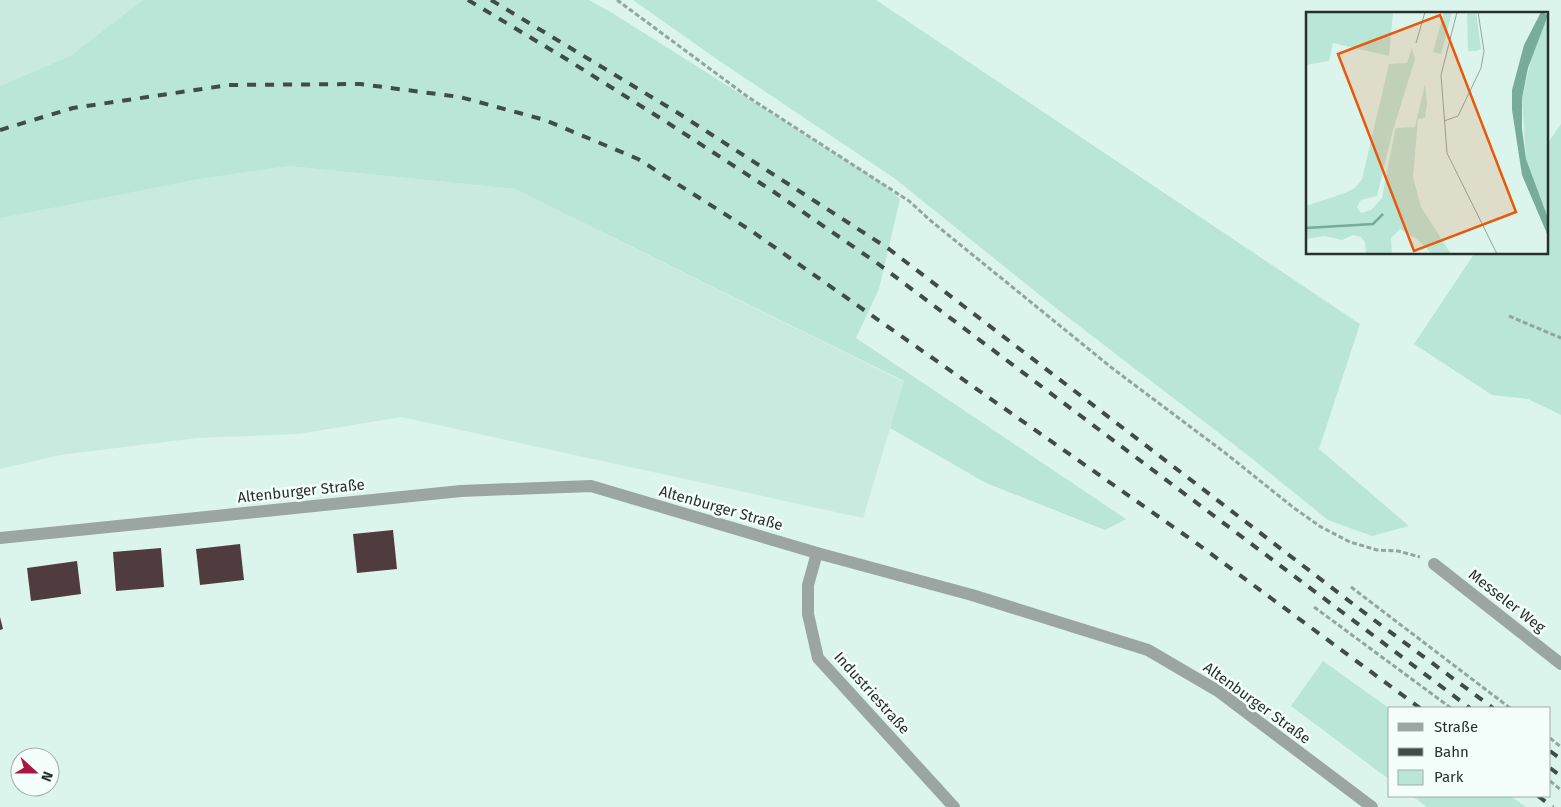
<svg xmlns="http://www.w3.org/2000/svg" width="1561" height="807" font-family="'Fira Sans',sans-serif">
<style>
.built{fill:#c9eade}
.green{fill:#b9e6d7}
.building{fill:#503c3e}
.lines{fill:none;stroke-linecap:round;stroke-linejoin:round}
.path{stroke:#93a59f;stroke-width:3;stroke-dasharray:5 2.5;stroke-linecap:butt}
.minor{stroke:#9ba5a2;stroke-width:12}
.tertiary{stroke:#9ba5a2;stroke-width:12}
.rail{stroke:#404c48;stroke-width:4;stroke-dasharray:9 9;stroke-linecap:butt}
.labels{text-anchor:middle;stroke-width:5;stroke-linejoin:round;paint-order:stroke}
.street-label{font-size:15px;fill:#27302d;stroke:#f4fefa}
.inset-river{fill:none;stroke:#77ac9b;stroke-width:2.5}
.inset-road{fill:none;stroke:#94a6a0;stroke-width:1}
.view{fill:#e8590c;fill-opacity:0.15;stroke:#e8590c;stroke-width:2.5}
.inset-edge{fill:none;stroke:#27302d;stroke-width:2.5}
</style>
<rect width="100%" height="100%" fill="#dcf5ec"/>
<g class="built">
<polygon points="0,0 143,0 70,56 0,86"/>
<polygon points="289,166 515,189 904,382 863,518 401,417 298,434 197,438 60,455 0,469 0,217 194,180"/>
</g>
<g class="green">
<polygon points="143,0 589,0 614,14 883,184 900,199 879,289 856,338 1126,519 1105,530 986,483 890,428 904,381 515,189 289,166 194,180 0,218 0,86 70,56"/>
<polygon points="633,0 876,0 1360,324 1319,449 1409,526 1372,536 1328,520 1245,453 1061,312 894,178 718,60"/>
<polygon points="1561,124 1561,415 1528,399 1492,395 1414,344 1474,254 1547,254 1547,144"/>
<polygon points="1323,661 1390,709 1390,780 1291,706"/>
<polygon points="1412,796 1510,796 1526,807 1427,807"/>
</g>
<g class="building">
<polygon points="393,530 397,569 357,573 353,534"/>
<polygon points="240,544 244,580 200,585 196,549"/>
<polygon points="161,548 164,587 116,591 113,552"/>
<polygon points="77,561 81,594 31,601 27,568"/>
<polygon points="0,617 3,629 0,630"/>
</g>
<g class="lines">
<g class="path">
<polyline points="617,0 748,97 909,201 931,221 1112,368 1224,452 1294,508 1321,527 1350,542 1377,550 1398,551 1420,557"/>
<polyline points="1509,316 1561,338"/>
<polyline points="1351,587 1510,708"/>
<polyline points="1314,607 1451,708"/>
<polyline points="1550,738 1561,747"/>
<polyline points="1550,781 1561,790"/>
</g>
<g class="minor">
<polyline points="817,553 808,585 808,614 818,658 954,807"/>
<polyline points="1434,564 1561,664"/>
</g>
<polyline class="tertiary" points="0,538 461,491 591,486 817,553 972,595 1148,650 1218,691 1372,807"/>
<g class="rail">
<polyline points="468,0 563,57 668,123 774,192 877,263 1470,708"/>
<polyline points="491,0 678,113 889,249 1374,620 1493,708"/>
<polyline points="0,130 73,108 229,85 360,84 460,97 545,120 638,159 750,230 1199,545 1420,708"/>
<polyline points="1550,751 1561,759"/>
<polyline points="1550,768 1561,776"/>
<polyline points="1538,796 1553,807"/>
</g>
</g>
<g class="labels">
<g class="street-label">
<text transform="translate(301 491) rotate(-6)" y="5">Altenburger Straße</text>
<text transform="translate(721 508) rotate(16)" y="5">Altenburger Straße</text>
<text transform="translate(1507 601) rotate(38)" y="5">Messeler Weg</text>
<text transform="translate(872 693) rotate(48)" y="5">Industriestraße</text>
<text transform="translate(1257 703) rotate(36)" y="5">Altenburger Straße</text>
</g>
</g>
<g transform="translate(1306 12)">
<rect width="242" height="242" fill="#dcf5ec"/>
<path d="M0 0H87L83 44 27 31 23 49 0 53ZM138 0H146L135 42 127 40ZM161 0H170L175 37 170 39H162ZM242 3V206L220 147 216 86 229 31ZM106 36 109 47 87 118 71 184 55 188 51 195 55 201 65 198 76 186 89 119 90 116 109 115 119 72 121 92 119 106 112 107 107 165 115 195 145 242H126L112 228 94 217 85 226 86 242H60L59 230 55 225 47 223 36 228 18 224 0 227V194L39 181 49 176 56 167 83 52 101 51Z" fill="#b9e6d7"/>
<path d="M235 0 242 3 222 56 216 86V117L220 147 242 206V224L216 163 206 98V78L218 33Z" fill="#77ac9b"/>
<path class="inset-river" d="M0 216 67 212 77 202"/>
<path class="inset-road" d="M151 0 135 63 141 141 191 242M110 31 119 0M138 109 152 104 175 56 178 39 172 0"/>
<path class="view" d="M134 3 210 200 108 239 32 42Z"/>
<rect width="242" height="242" class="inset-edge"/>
</g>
<rect x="1388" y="707" width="162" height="90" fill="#f4fefa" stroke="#a2aca8"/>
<rect x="1398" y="723" width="25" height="8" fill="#9ba5a2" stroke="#a2aca8"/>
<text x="1434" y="732" font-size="15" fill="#27302d">Straße</text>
<rect x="1398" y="748" width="25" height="8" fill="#404c48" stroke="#a2aca8"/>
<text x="1434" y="757" font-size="15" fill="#27302d">Bahn</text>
<rect x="1398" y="770" width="25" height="15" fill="#b9e6d7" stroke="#a2aca8"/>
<text x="1434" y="782" font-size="15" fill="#27302d">Park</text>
<g transform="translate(35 772) rotate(111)"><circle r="24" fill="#f4fefa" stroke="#a2aca8"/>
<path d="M0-4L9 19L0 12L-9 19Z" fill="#ab1640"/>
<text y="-8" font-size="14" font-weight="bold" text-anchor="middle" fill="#27302d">N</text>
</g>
</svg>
